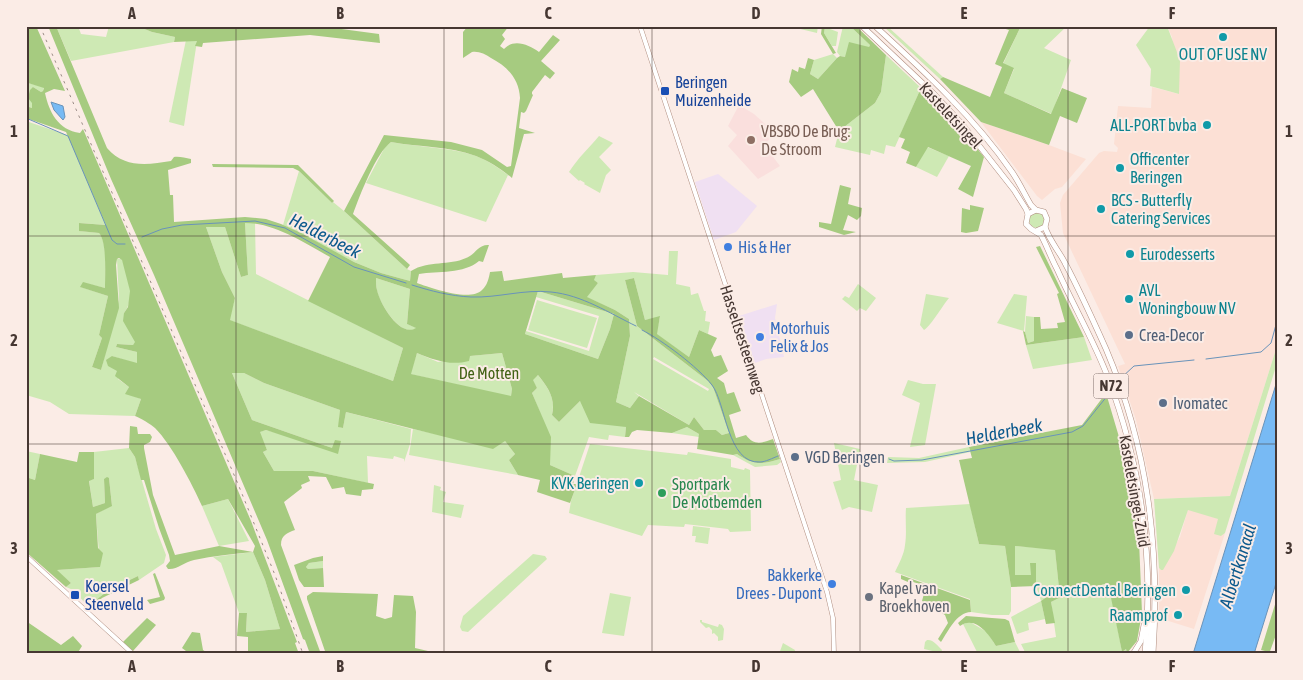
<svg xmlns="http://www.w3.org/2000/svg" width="1303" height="680" font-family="'Asap Condensed',sans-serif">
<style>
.commercial{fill:#f0e0f2}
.built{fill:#fce0d5}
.education{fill:#fadfdd}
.green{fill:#cee9b4;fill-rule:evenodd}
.forest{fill:#a6cb80;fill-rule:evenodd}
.water{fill:#78baf4;stroke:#6993ba}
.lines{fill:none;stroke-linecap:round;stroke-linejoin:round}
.stream{stroke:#6993ba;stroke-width:1}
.minor-casing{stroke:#af8c7e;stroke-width:5}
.major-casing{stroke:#af8c7e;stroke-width:6}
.minor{stroke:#fff;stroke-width:4}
.major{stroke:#fff;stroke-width:5}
.rail{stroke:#9b8c86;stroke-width:1;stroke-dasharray:2.5 5;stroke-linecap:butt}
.grid{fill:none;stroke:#463732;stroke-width:1;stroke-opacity:0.55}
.culture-dot{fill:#0f9aa8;stroke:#fbece6;stroke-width:2}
.transit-dot{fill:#1a4fb4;stroke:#fbece6;stroke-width:2}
.education-dot{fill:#8d6e63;stroke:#fbece6;stroke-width:2}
.shop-dot{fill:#3f7fe0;stroke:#fbece6;stroke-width:2}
.service-dot{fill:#5c6f8a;stroke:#fbece6;stroke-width:2}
.leisure-dot{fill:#2e9e5b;stroke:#fbece6;stroke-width:2}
.worship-dot{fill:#6b7280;stroke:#fbece6;stroke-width:2}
.labels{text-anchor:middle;stroke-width:4;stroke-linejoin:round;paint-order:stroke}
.shield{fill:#fbece6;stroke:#7c6d68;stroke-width:1}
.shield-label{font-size:15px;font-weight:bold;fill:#463732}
.culture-label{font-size:16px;fill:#0d838f;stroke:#fbece6;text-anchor:end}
.transit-label{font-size:16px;fill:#164399;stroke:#fbece6;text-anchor:start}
.street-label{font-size:16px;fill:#463732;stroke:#fbece6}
.education-label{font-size:16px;fill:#785e54;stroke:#fbece6;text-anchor:start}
.shop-label{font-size:16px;fill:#366cbe;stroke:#fbece6;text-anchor:start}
.service-label{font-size:16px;fill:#4e5e75;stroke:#fbece6;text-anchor:start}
.park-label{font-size:16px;fill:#426215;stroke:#fbece6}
.leisure-label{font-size:16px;fill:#27864d;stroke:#fbece6;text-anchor:start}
.worship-label{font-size:16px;fill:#5b616d;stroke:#fbece6;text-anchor:start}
.water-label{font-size:18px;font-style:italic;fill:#0c598d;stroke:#fbece6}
.neatline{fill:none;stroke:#463732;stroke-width:2}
.grid-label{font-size:16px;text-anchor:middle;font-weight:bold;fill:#463732}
</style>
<rect width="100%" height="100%" fill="#fbece6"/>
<g class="commercial">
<polygon points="718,174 757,206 736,232 714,240 695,182"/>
<polygon points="777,304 775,318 784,357 766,359 755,363 739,316"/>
</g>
<g class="built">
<polygon points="1167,26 1277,26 1277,346 1230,496 1154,499 1136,420 1118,366 1125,364 1063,233 1060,203 1063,195 1099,153 1104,151 1117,152 1118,148 1114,144 1118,106 1151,108 1152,87 1179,94 1172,37"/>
<polygon points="981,122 1049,145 1086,159 1062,187 1055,189 1042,200 1037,196"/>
<polygon points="1188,509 1219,519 1221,536 1225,533 1194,629 1159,618 1159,568 1161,570 1180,537"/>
</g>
<polygon class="education" points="739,105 754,114 775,133 764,145 780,166 758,179 728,146 737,135 728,126"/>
<g class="green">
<polygon points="56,26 78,26 81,34 106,37 109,26 137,26 152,32 175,37 174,42 71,61"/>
<polygon points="788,26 818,26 817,33"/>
<polygon points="825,26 830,26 830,29 838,32 836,46 832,46 824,33"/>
<polygon points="843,26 850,26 870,45 869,47 845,57 840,56 837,52"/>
<polygon points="883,26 887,26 943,77 940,79"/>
<polygon points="1021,26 1067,26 1044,48 1071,60 1052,114 1004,93 1014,69 1003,64"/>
<polygon points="1150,26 1167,26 1180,60 1179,94 1150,86 1151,69 1136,45"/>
<polygon points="186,40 197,41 184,126 169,122"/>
<polygon points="833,54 837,58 818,79 810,74 814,60"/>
<polygon points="886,55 921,88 895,147 886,145 884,154 871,150 870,155 835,147 839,131 875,103 881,92"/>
<polygon points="28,83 44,87 43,91 41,92 33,87 32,108 26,106 26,85"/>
<path d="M26 121 67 135 107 225 79 223 80 231 99 233C108 243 105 274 105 288L84 283 81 287 108 296 99 335 102 338 92 367 101 370 119 300 117 259H122C128 277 136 297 124 313L136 342 133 345 117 344 116 347 137 352V364L112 356 118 372V379L129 387 126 393 141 399 135 416 69 414 50 402 26 395Z"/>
<path d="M599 136 613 143 599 157 611 170 606 175 600 193 584 184 585 183 580 180 579 181 569 172C578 158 589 148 599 136Z"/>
<path d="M391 142C418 147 447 147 473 155 486 159 497 167 508 175L486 222 366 183 385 147Z"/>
<polygon points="927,147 949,156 937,177 916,167"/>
<polygon points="299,171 332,203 333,202 344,211 407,269 411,271 410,281 381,273 354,262 283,225"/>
<circle cx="1037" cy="220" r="8"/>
<polygon points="245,223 255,223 256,274 403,348 393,381 229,320 235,298 222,272 206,227 225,227 241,277 248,275"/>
<path d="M669 251H678L676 284 690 287 691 295 698 293 704 311H706L705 321 710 322 708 334 699 330 689 357 656 334 660 317 645 320 634 278 625 280 637 326 708 381 713 387 729 433 722 435 716 430H704L694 417 689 425 634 392 639 396 630 408 616 402 630 336 629 319 615 310 586 297 598 283 593 280 596 275 633 272 668 275ZM654 357 709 389 708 391 653 359Z"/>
<path d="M376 278 410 289 407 324 417 328C401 339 380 304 377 291 376 287 376 282 376 278Z"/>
<polygon points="858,284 876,298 866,311 860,308 857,311 842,299 845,296 849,298"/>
<polygon points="538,291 614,314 610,329 598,359 525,334 526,331 589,351 599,316 536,297"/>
<path d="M926 294 949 298C943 305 930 327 924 330L920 325Z"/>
<polygon points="1014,294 1027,296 1024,331 997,323"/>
<polygon points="537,300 597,318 587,348 528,330"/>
<polygon points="1026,316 1034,317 1034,341 1028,343 1025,332"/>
<polygon points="1084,337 1092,360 1033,369 1026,345"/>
<polygon points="1277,346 1277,363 1225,533 1221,536 1214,534 1218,519 1188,510 1174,551 1163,570 1161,570 1159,568 1154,499 1230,496"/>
<polygon points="417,353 438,362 470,356 502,353 512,389 511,397 410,374"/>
<polygon points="232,373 244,373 264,383 340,410 339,427 343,428 346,412 411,429 410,444 404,462 404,459 394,456 393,459 367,456 368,483 313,471 274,471 263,452 267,450 259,432 266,430 332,448 252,420"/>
<path d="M538 375C548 388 556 398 552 415L559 422 580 401 626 427 625 437 609 435 608 440 589 437 575 476 550 465V437L532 393 537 388 532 380Z"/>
<polygon points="908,380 923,384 936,384 925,445 910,447 920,403 902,395"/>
<polygon points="687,427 699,434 699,437 672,433"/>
<polygon points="413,429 445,436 505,441 515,454 509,460 518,475 409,455"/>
<polygon points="834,443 860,449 854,480 878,485 872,512 849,507 842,510 833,482 841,480"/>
<polygon points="590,444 687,455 688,452 731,459 731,467 744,470 745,468 750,470 751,531 730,532 728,529 685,524 684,527 648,525 642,536 569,513 571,501"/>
<polygon points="969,447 970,452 925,462 887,463 888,457 919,458"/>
<polygon points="129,448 135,457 156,529 166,555 164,563 139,580 138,576 109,590 88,606 73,590 66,587 71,583 56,570 100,567 96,514 112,505 109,478 104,479 105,503 93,507 89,480 94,479 94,452"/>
<polygon points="26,451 40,454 35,480 26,477"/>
<path d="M737 454C753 465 761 465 780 459L781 462 777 465 755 467 733 455Z"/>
<polygon points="434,485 441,487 440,490 446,492 443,502 464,505 461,518 432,512"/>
<polygon points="228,499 249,541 219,546 202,506"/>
<path d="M970 504 979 544 1005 546 1011 587V611L1009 615H992L971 612 970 599 895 572C899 563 904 555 905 545 907 533 905 520 906 508Z"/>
<polygon points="693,526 710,528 708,544 695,542 696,536 692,536"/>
<polygon points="1015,546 1055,549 1059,588 1041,601 1045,619 1028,623 1029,630 1017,634 1011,617 1041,601 1036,586 1036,563 1031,575 1015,576"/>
<polygon points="253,552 265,580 280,629 246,632 247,614 239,613 221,563 213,557"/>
<polygon points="533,554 545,556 547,559 468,632 462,631 460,627 463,616"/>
<polygon points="323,561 323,568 308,569 306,567 309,563"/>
<polygon points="1109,583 1122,652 1126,649 1127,653 1026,654 1021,644 1056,637 1051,602 1061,597"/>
<polygon points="610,593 631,597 624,636 602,633"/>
<polygon points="700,620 702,620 702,622 718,627 719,624 722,625 724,629 723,640 718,641 718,637 714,633 712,634 712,630 709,627 706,628 700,622"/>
<polygon points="970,622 987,632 996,646 1015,642 1020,652 978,654 963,624"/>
<path d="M927 640C933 639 938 646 942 650L941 653 924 649 925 642Z"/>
<polygon points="783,643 795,650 794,654 779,654"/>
</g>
<g class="forest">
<path d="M26 26H36L65 91 54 89 45 93C49 112 58 130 80 133L83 129 251 521 297 642 295 643 299 654H248V637L237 636 239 613H247L246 632 280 629 265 580 253 552C233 554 213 556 194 560 184 562 177 570 168 569L166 566 170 561 169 555 159 528 144 480H141L135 457 129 448 130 426 137 427 138 434H150L152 437 150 442 144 445V448L153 495 175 555 219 546 253 552 255 546 228 499 202 506C192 484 172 445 155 428 152 425 139 417 135 416L141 399 125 394 129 387 115 376 117 371 108 366 106 360 112 356 137 363V352L116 347 117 344 133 345 135 342 123 321 124 313 128 307 130 291 122 260 119 258 117 259 116 265 119 308 101 370 92 367 102 338 99 335 108 296 80 287 83 282 105 288C105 274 107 242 99 233L79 231V223L106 225 66 132 26 118V106L32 108V103L28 98 30 90 33 87 41 92 43 91 44 88 28 83 26 85Z"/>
<path d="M48 26H56L107 148C124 168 147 165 171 161L174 157C179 156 185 158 191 159V163L168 170 170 195H173L174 222 245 217 266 219 281 224 301 233 354 262 381 273 410 281 411 271C429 260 449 266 466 258 475 255 478 244 489 245L483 262 479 261C464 274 438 271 419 274L417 283C431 288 470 302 482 290 487 286 489 278 490 272L502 271 504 281 562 273 563 278 596 275 594 280 598 283 587 297 615 310 629 319 630 336 616 402 630 408 639 396 689 425 694 417 704 430H716L722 435 729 433 713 387 708 381 637 326 625 280 634 278 645 320 660 316 657 334 689 357 699 330 717 338 711 350 714 357 721 355 728 371 717 378 724 383 727 394 734 392 741 411 729 415 736 438 746 435C754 446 762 443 773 439L780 459C761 465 753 465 737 454L733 455 697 449 699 434 687 427 672 433 637 430 632 432 629 437H625L626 427 590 423 580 401 559 422 552 415C556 399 548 387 538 375L533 380 537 388 532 393 551 437 550 465 575 476 573 484H577L570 503 537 492 540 480 518 475 509 460 515 454 505 441 493 449 346 412 343 428 338 427 340 410 264 383 244 373H232L252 420 332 448 335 440 341 441 338 454 266 430 260 432 267 450 263 452 274 471H313L374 484 373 489 362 490 361 496 346 494 344 487 332 489 326 477 308 476 310 481 301 485 302 488 284 502 295 530C287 533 281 535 281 545L321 654H310L305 640 303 639 267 540 154 275 111 179ZM245 223C275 223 304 243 330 257L308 301 403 348 393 381 230 320 235 298 222 272 206 227H225L241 277 248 275ZM376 278 410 289 407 324 416 328C400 338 380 304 377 290 376 287 376 282 376 278ZM538 291 614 314 610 329 598 359 525 334ZM417 353C434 360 450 366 469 361L470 356 502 353 512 389 511 396 411 374Z"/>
<polygon points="137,26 151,28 153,26 319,26 379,34 380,43 310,35 203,43 202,47 195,46 197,41 174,42 175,37 152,32"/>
<path d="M468 26H509L502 35 505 39 500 46 504 49C514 38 529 45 539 52L553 35 560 40 541 61 555 73 550 79 545 75 532 92V94L533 95 526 111 524 113 521 112 519 128 535 133 524 134 512 178C501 169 489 161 476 156 449 146 419 147 391 142 376 153 360 195 353 214L410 265 407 269 344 211 384 135 451 142 482 150 507 167 511 166 520 98C519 79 508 67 491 58 485 54 479 51 472 52L463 58V32Z"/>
<polygon points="822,26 825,26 824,33 836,53 833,54 821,34"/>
<polygon points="850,26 856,26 886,55 881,92 875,103 839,131 813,89 801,97 789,82 792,69 798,72 799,67 805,69 808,58 814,60 810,74 818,79 837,58 840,56 845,57 849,42 869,47 870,45"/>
<polygon points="996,26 1021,26 1003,63 1014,68 1004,93 1051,114 1062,88 1087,98 1077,123 1060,116 1049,145 981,122 940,79 943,77 990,97 1002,67 995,64 1009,30"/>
<polygon points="921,88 963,131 984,157 973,197 958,189 971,166 928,147 916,167 906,163 910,152 901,148 905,139 899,137"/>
<polygon points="212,164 298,165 334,201 332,203 299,171 293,168 213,167"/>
<polygon points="840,185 851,188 848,204 862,208 861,216 857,220 848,215 843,230 856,232 844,235 819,227 819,222 831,224"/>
<polygon points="970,205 984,208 978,231 966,233 961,232 962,208 970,210"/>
<polygon points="1040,246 1084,337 1026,345 1023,331 1025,332 1028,343 1034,341 1034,317 1040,317 1041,329 1058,328 1057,323 1065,322 1057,294 1059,293 1036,247"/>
<polygon points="1106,393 1127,464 1139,540 1142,613 1137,641 1127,653 1126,649 1122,652 1108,583 1061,597 1051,602 1055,623 1046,624 1041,601 1059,588 1055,550 1015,546 1015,575 1031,575 1030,563 1036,563 1036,586 1011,587 1005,546 979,544 959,460 972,458 969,447 1082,425"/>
<polygon points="79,452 94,452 94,479 89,481 93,507 105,503 104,479 107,477 109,478 112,506 96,514 98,548 103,553 100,567 57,570 71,583 66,587 26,552 26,477 35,480 40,454 77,462"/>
<polygon points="323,556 323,561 309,563 306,567 308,569 323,568 324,587 304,587 299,580 294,565 313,558"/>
<polygon points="155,573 165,598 164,600 150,604 147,600 160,597 153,574"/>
<path d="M901 575 970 600 971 612C956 613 949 630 941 642L938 639 948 623 945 615 922 601 926 586 910 581 908 582 901 579Z"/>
<polygon points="138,576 139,580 102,598 90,609 88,608 88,606 109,590"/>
<polygon points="313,592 378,594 376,616 385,619 392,617 394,595 413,596 416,612 415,648 441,654 326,654 307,599 307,596"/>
<polygon points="1277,598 1277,632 1269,654 1264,654 1265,651 1261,650"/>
<path d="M966 616 1005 619 1009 621 1015 642 996 646C989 634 975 615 960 626L958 623Z"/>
<polygon points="147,618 156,625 133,651 123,642"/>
<polygon points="26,621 61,645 73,636 82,646 77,654 26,654"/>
<polygon points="192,632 200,633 203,650 209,654 190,654 182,648"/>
</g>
<g class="water">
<polygon points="51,102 63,106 65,117 63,120 54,110"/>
<polygon points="1277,381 1277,580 1254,654 1193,654"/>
</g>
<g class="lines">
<g class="stream">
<polyline points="26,118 68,136 112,240 117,244 125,244"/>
<polyline points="142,237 162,229 182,225 255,221 285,228 354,267 406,283"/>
<path d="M412 285C431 291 450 296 471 297 498 298 524 289 551 292 582 295 609 313 636 326"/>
<path d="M642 330C662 340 698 367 712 385 726 403 727 464 760 462 765 462 773 458 778 456"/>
<polyline points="1206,359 1261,352 1271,343 1277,321"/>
<polyline points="1120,379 1134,366 1194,360"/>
<polyline points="889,459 894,461 922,460 1072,432 1083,426 1108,395"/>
</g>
<defs>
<g id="minor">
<polyline points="640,26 827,592 833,618 834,654"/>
<polyline points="26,556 133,654"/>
</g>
<g id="major">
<polyline points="862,26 933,93 962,124 1014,190 1026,209 1028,214"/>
<path d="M875 26C924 71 974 117 1012 172 1019 182 1025 195 1031 205L1036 210"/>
<path d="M1045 227C1049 240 1059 251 1065 263 1080 291 1093 320 1106 349 1148 448 1160 548 1153 654"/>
<path d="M1036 231 1045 227 1047 219 1044 212 1036 210 1028 214 1026 224 1031 229 1041 235C1047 246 1051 258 1057 269 1073 305 1093 339 1107 375 1141 464 1154 559 1145 654"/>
<polyline points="1133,654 1141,641 1144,625"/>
<polyline points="1149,654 1152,619"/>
</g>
</defs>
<use href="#minor" class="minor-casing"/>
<use href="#major" class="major-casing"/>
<use href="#minor" class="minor"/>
<use href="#major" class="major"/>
<polyline class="rail" points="40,26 238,484 275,575 303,654"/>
</g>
<path class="grid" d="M236 26V654M444 26V654M652 26V654M860 26V654M1068 26V654M26 236H1277M26 444H1277"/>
<g class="culture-dot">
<circle cx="1223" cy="37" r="5"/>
<circle cx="1207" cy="125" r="5"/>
<circle cx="1120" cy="168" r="5"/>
<circle cx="1101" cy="209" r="5"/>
<circle cx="1130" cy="254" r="5"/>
<circle cx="1129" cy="299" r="5"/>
<circle cx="639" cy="483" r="5"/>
<circle cx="1186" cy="590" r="5"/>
<circle cx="1178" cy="615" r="5"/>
</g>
<g class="transit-dot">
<rect x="660" y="86" width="10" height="10" rx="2.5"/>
<rect x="70" y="590" width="10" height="10" rx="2.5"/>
</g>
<circle class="education-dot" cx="751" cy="140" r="5"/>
<g class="shop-dot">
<circle cx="728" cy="247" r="5"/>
<circle cx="760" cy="337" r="5"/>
<circle cx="832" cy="584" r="5"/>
</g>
<g class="service-dot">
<circle cx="1129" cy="335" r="5"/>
<circle cx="1163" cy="403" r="5"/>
<circle cx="795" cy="457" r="5"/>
</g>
<circle class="leisure-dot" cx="662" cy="493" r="5"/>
<circle class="worship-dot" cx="869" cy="597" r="5"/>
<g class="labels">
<rect class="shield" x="1093.5" y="373.5" width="35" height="25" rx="4"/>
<g class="shield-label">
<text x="1111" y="391">N72</text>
</g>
<g class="culture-label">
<text x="1223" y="60" text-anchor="middle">OUT OF USE NV</text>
<text x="1197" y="131">ALL-PORT bvba</text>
<text x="1130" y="165" text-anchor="start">Officenter<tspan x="1130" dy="18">Beringen</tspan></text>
<text x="1111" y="206" text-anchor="start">BCS - Butterfly<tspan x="1111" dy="18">Catering Services</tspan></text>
<text x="1140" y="260" text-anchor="start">Eurodesserts</text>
<text x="1139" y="296" text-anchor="start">AVL<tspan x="1139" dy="18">Woningbouw NV</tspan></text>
<text x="629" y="489">KVK Beringen</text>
<text x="1176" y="596">ConnectDental Beringen</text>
<text x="1168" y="621">Raamprof</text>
</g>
<g class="transit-label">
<text x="675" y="88">Beringen<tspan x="675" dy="18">Muizenheide</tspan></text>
<text x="85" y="592">Koersel<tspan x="85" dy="18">Steenveld</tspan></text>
</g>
<g class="street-label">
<text transform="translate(951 115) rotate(47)" y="6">Kasteletsingel</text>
<text transform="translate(743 339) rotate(72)" y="6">Hasseltsesteenweg</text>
<text transform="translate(1135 491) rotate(80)" y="6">Kasteletsingel-Zuid</text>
</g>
<g class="education-label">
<text x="761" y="137">VBSBO De Brug:<tspan x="761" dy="18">De Stroom</tspan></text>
</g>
<g class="shop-label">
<text x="738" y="253">His &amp; Her</text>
<text x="770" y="334">Motorhuis<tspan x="770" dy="18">Felix &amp; Jos</tspan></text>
<text x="822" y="581" text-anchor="end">Bakkerke<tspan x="822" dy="18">Drees - Dupont</tspan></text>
</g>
<g class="service-label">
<text x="1139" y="341">Crea-Decor</text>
<text x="1173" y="409">Ivomatec</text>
<text x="805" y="463">VGD Beringen</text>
</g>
<g class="park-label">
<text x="489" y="379">De Motten</text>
</g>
<g class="leisure-label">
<text x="672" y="490">Sportpark<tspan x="672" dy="18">De Motbemden</tspan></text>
</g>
<g class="worship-label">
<text x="879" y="594">Kapel van<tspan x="879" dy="18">Broekhoven</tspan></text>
</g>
<g class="water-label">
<text transform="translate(325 236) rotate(27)" y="6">Helderbeek</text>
<text transform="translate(1004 432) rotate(-11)" y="6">Helderbeek</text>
<text transform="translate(1238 566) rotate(-73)" y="6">Albertkanaal</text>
</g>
</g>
<rect width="1303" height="680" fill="none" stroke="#fbece6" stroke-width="55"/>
<rect x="28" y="28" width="1248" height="624" class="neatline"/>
<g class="grid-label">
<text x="132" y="19">A</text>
<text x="340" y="19">B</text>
<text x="548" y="19">C</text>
<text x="756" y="19">D</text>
<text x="964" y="19">E</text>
<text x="1172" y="19">F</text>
<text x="14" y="137">1</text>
<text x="1289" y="137">1</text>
<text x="14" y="346">2</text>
<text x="1289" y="346">2</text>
<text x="14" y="554">3</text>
<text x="1289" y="554">3</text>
<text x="132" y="672">A</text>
<text x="340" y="672">B</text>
<text x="548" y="672">C</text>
<text x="756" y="672">D</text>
<text x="964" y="672">E</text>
<text x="1172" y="672">F</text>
</g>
</svg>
